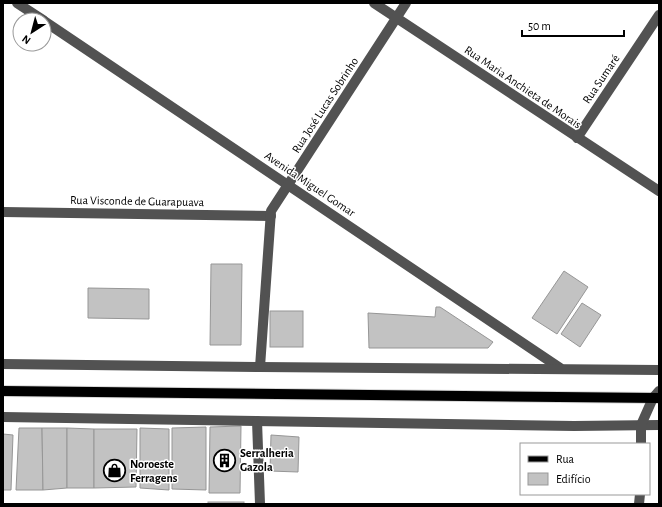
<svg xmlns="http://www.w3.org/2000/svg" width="662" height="507" font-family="'Alegreya Sans',sans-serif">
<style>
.building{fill:#c2c2c2;stroke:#969696}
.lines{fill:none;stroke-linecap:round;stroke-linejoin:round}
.major-casing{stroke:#dbdbdb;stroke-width:12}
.minor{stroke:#525252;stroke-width:10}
.major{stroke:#000;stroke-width:10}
.labels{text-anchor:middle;stroke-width:3;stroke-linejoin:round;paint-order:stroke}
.street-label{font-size:12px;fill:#000;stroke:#fff}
.poi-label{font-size:12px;font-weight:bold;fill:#000;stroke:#fff;text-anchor:start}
</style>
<rect width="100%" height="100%" fill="#fff"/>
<g class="building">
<polygon points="211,264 242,264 241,345 210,345"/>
<polygon points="564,271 588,287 557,334 532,318"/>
<polygon points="88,288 149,289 149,319 88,318"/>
<polygon points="582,303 601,315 580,347 561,334"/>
<polygon points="436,307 440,307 493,342 488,348 369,348 368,313 435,317"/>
<rect x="270" y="311" width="33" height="36"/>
<polygon points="241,426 240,493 209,493 210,427"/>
<polygon points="206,427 206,490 172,489 172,428"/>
<polygon points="19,428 42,428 43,490 16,490"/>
<polygon points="42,428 67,428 67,488 43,490"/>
<polygon points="67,428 94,429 94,488 67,488"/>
<polygon points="140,428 169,429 169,490 140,488"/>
<polygon points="94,429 137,429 136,487 94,488"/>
<polygon points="3,434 13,435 11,490 3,490"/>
<polygon points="271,435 299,437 298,472 270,471"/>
<rect x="208" y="502" width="36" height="2"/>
</g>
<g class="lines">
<defs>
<polyline id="major" points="3,391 659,398"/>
</defs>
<use href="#major" class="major-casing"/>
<g class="minor">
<polyline points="17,3 43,20"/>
<polyline points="374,3 659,191"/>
<polyline points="44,21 560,368"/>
<polyline points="577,138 659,15"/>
<polyline points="3,212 271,216"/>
<polyline points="3,364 260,367 659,370"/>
<polyline points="260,367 271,211 406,3"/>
<polyline points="3,417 574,426 659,425"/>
<polyline points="257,421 260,504"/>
<polyline points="641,444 641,425 653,398 659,391"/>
<polyline points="639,504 640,494"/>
</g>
<use href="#major" class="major"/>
</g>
<defs>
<symbol id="building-ring" viewBox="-11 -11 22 22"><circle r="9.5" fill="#fff" stroke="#000" stroke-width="1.5"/><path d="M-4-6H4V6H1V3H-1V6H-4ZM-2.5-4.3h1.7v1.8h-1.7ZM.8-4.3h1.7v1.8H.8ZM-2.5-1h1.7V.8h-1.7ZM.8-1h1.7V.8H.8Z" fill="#000"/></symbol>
<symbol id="shop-ring" viewBox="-11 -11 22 22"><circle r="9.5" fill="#fff" stroke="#000" stroke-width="1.5"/><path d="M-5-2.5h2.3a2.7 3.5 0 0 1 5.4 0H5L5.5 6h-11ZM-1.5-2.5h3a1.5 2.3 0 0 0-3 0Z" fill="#000"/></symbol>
</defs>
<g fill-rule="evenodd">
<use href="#building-ring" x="212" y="448" width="25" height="25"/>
<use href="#shop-ring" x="102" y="458" width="25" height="25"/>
</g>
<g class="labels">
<g class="street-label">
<text transform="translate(601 79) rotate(-56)" y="4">Rua Sumaré</text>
<text transform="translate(523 87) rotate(34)" y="4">Rua Maria Anchieta de Morais</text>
<text transform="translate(325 105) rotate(-57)" y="4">Rua José Lucas Sobrinho</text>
<text transform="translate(310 184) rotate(34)" y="4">Avenida Miguel Gomar</text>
<text transform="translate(137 201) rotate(1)" y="4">Rua Visconde de Guarapuava</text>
</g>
<g class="poi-label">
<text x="240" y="457">Serralheria<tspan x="240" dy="14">Gazola</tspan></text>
<text x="130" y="468">Noroeste<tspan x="130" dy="14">Ferragens</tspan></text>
</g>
</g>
<rect width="662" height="507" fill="none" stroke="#000000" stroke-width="8"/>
<rect x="520" y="443" width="130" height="52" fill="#ffffff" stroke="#999999"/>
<rect x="528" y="456" width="20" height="6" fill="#000000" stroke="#999999"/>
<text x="556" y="463" font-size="12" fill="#000000">Rua</text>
<rect x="528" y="473" width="20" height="12" fill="#c2c2c2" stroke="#999999"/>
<text x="556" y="483" font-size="12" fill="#000000">Edifício</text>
<g transform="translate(32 32) rotate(216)"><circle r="19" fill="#ffffff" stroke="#999999"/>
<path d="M0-3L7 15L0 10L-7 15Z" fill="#000000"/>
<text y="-6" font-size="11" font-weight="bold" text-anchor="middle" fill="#000000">N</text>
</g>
<path d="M522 30v6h102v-6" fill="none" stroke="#000000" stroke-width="2"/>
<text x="528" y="30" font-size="12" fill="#000000" stroke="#ffffff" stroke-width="3" paint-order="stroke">50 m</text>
</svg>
